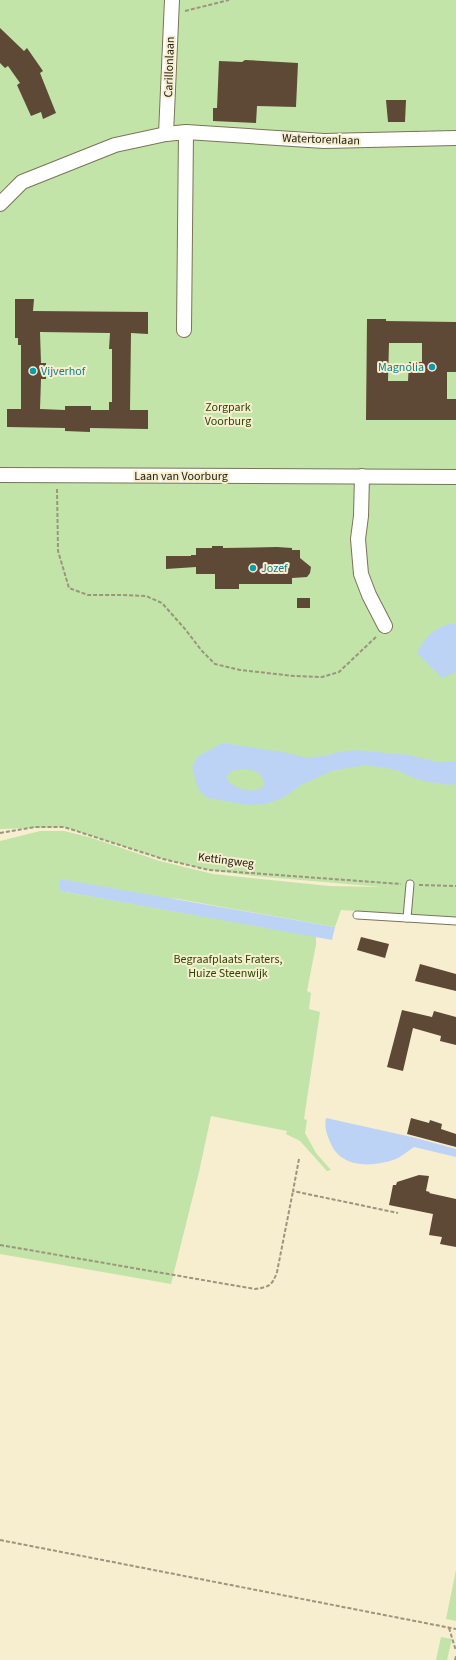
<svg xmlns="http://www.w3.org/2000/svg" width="456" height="1660" font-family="'Source Sans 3',sans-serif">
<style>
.green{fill:#c3e4a8}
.water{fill:#bdd3f6;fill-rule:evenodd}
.building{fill:#5e4836;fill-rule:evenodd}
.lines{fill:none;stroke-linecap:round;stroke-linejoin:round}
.lane-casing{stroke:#7b7358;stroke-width:9}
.street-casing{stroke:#7b7358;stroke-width:16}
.path{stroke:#9b957e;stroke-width:2;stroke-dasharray:4 2;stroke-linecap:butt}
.lane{stroke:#fff;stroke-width:7}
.street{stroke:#fff;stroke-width:14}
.culture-dot{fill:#0f9aa8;stroke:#f7eecf;stroke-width:1.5}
.labels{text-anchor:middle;stroke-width:4;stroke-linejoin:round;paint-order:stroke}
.street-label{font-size:12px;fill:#232014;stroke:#f7eecf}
.culture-label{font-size:12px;fill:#0d838f;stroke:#f7eecf;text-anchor:start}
.park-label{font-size:12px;fill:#2a4704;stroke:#f7eecf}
</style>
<rect width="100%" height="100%" fill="#f7eecf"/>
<g class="green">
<polygon points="0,0 456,0 456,917 341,910 335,927 178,899 60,891 316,936 316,945 307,991 311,993 309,1009 320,1012 304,1119 307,1120 305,1133 316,1153 331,1170 327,1171 300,1141 286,1134 287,1131 211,1116 199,1172 171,1284 0,1254 0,841 40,831 64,831 89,837 160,861 213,874 329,886 382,887 254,876 209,870 163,859 64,827 0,829"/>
<polygon points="456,1570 456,1621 446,1619"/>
<polygon points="441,1637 452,1639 447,1660 436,1660"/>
</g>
<g class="water">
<path d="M456 623V672L442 678 417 653C425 636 437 625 456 623Z"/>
<path d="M223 743 283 752 308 758 328 755 338 752 356 750 409 755 438 762 456 761V784L449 785 424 781 411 777 397 770 365 765 332 771 301 785 283 798 266 804 248 805 208 798 201 793 197 786 192 767 198 756ZM242 769C253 769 266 773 263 787 252 794 236 789 227 780V775L232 771Z"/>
<polygon points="60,879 335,927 332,940 60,891"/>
<path d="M326 1118 416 1138 456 1149V1157L414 1147C408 1151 402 1156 396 1159 374 1167 342 1169 331 1144 327 1135 324 1128 326 1118Z"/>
</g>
<g class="building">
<polygon points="0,28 24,51 27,48 43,71 40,73 56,113 43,119 41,112 31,116 17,85 20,83 8,66 5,68 0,63"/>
<polygon points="245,60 298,63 296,107 257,106 256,123 213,121 213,108 217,108 219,61 242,62"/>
<polygon points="386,100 406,100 405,122 388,122"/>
<path d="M15 299H34L33 311 148 312V334L131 333 130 410H148V429L90 428V432L65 431V428L7 427V409H21V345H18V338H15ZM40 332 110 333 109 349H112V402H109V410H91V406H65V410L40 409 41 379H46V363H41Z"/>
<path d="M367 319H386V321L456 322V372H447V399H456V420H366ZM389 343H422V362H409L408 381H388Z"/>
<polygon points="212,546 223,546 223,548 277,547 292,548 292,550 300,550 300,558 311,567 310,573 307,577 292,578 292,584 239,584 239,589 215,589 215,574 196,574 196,567 166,569 166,556 191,556 191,555 196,555 196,548 212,548"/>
<rect x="297" y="598" width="13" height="10"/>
<polygon points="361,937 389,944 385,958 357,950"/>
<polygon points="420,964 456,974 456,991 415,981"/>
<polygon points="402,1010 432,1017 434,1011 456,1017 456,1045 440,1041 441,1036 413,1028 403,1071 387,1067"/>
<polygon points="411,1118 429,1123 430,1120 442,1124 441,1129 456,1134 456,1147 407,1134"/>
<polygon points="419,1175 429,1176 426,1191 430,1192 429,1193 456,1199 456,1247 440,1244 442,1237 429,1235 433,1214 389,1205 393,1185 396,1185 397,1182"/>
</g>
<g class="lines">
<defs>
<g id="lane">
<polyline points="357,915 456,921"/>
<polyline points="407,918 410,884"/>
</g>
<g id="street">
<polyline points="186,132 324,141 456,138"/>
<polyline points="166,134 172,0"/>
<polyline points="0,204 22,182 115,145 166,134 186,132 184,330"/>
<polyline points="0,475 456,477"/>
<polyline points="362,476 361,516 358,539 361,574 369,595 385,626"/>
</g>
</defs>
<use href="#lane" class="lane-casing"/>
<use href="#street" class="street-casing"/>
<g class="path">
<polyline points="185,11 229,0"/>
<polyline points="57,489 58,551 69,588 88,595 121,595 146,596 162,603 185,629 202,651 215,664 240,670 294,676 322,677 339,672 377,636"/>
<polyline points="0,833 35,827 64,827 163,859 209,870 401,884"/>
<polyline points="419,885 456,886"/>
<polyline points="299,1159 293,1191 398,1213"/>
<path d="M0 1245 255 1289C269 1287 272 1286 277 1272L293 1191"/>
<polyline points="0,1540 456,1629"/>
<polyline points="449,1628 456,1651"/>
<polyline points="455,1660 456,1656"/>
</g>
<use href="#lane" class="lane"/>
<use href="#street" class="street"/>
</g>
<g class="culture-dot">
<circle cx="432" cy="367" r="4"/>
<circle cx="33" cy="371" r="4"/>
<circle cx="253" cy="568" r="4"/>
</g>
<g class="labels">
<g class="street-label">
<text transform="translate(169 67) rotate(-88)" y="4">Carillonlaan</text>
<text transform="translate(321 139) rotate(2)" y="4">Watertorenlaan</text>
<text x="181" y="480">Laan van Voorburg</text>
<text transform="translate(226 860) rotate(7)" y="4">Kettingweg</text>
</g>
<g class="culture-label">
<text x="424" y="371" text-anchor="end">Magnolia</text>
<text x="41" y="375">Vijverhof</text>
<text x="261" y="572">Jozef</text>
</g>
<g class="park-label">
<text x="228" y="411">Zorgpark<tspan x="228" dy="14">Voorburg</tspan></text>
<text x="228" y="963">Begraafplaats Fraters,<tspan x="228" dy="14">Huize Steenwijk</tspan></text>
</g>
</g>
</svg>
